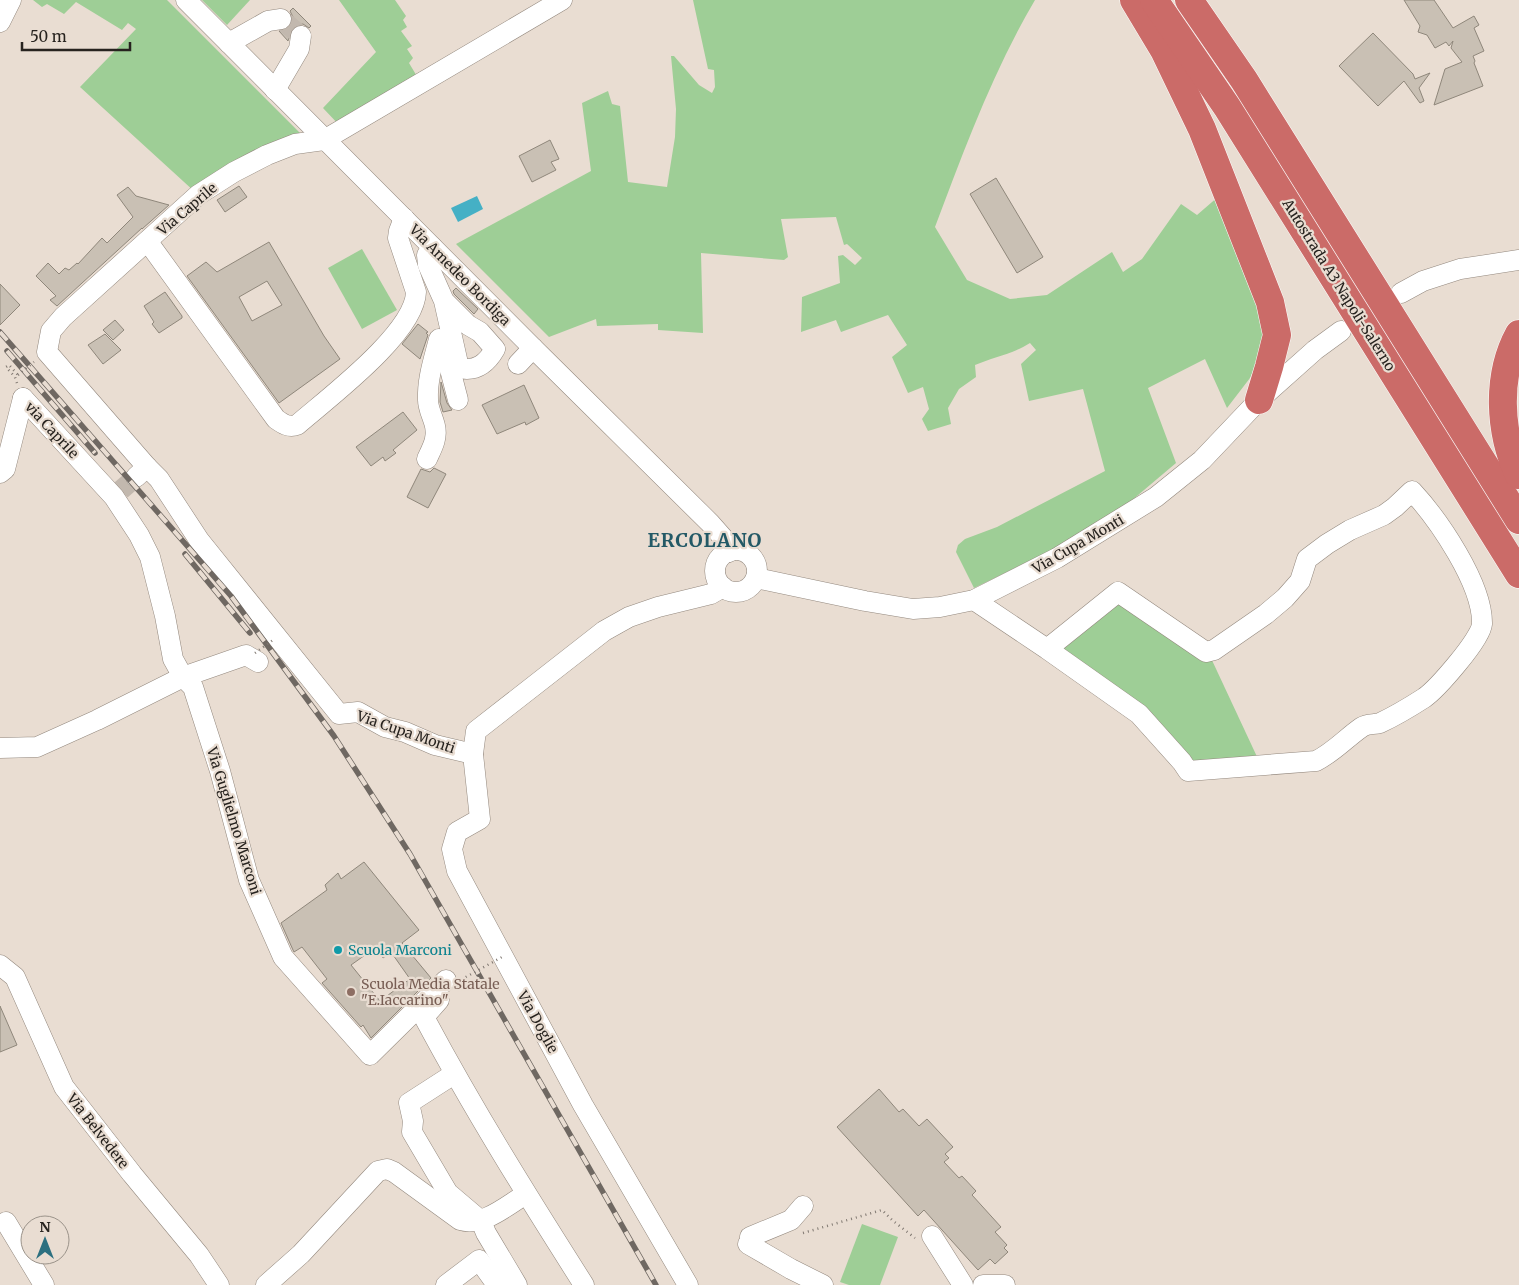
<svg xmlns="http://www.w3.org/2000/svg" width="1519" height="1285" font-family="Merriweather,serif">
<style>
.green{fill:#9ece96}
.water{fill:#45b0c5}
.building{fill:#c9c0b4;stroke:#8f877b;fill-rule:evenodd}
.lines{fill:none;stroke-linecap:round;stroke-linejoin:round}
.minor-tunnel{stroke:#c2b8ae;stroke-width:20;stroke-dasharray:20 10;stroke-linecap:butt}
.minor-casing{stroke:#93887e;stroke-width:21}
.highway-casing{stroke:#fff;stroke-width:29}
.path{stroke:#7f7770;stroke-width:2.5;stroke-dasharray:1 4;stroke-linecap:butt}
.minor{stroke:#fff;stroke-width:20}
.highway{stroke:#cb6b68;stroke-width:28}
.rail-casing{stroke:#6f6862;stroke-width:5.5}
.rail{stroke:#e9ddd2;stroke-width:4;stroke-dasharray:11;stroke-linecap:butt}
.path-bridge{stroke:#7f7770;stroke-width:2.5;stroke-dasharray:1 4;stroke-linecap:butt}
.culture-dot{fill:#0f9aa8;stroke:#e9ddd2;stroke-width:2}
.education-dot{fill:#8d6e63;stroke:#e9ddd2;stroke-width:2}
.labels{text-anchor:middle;stroke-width:4.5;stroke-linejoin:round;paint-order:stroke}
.street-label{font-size:14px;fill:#27231f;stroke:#e9ddd2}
.culture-label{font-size:14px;fill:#0d838f;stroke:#e9ddd2;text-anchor:start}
.education-label{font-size:14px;fill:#785e54;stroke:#e9ddd2;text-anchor:start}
.district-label{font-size:19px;font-weight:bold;letter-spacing:1px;fill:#235966;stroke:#e9ddd2}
</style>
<rect width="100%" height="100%" fill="#e9ddd2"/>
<g class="green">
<polygon points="33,0 167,0 301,134 195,192 80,87 136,29 128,23 122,30 76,2 64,14 47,4 42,7"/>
<polygon points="202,0 250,0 227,25"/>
<polygon points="339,0 395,0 406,16 403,20 407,27 401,31 412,46 407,49 413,58 409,63 418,78 341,127 323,108 376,52"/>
<path d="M693 0H1035C993 71 964 150 935 227L967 280 1010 299 1047 295 1112 252 1123 272 1142 259 1181 204 1197 215 1219 196 1261 314 1263 337 1261 353 1250 378 1227 408 1205 359 1148 388 1176 463 1105 523 1067 543 974 588 956 552 958 545 965 539 997 527 1105 471 1083 389 1029 401 1021 364 1036 350 1030 343C1013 354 993 357 975 365L976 377 959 389 948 408 951 424 928 431 922 419 929 409 923 387 908 393 892 357 907 345 888 315 841 332 836 320 801 332 802 297 840 283 838 256 843 255 855 265 862 258 847 244 844 245 836 217 781 219 788 257 784 260 701 253 703 333 658 330V324L597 326 596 319 549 337 456 244 591 171 582 103 608 91 612 104 620 106 628 182 667 187 675 137 676 109 671 56H674L699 85 712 93 715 87 714 70 708 69Z"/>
<polygon points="362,249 397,310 362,329 328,268"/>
<polygon points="1119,600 1210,656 1259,761 1193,766 1059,645"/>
<polygon points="862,1224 898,1237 880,1285 849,1285 840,1282"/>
</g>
<polygon class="water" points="477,196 483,209 458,222 451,208"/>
<g class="building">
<polygon points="1404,0 1434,0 1453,28 1474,16 1479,25 1474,28 1484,51 1473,56 1475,61 1474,63 1483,86 1434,105 1445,69 1462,62 1451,48 1453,41 1449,46 1446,42 1435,48 1427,35 1418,32 1420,26"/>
<polygon points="293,8 311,26 309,28 303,24 296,25 291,29 288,41 279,31 288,29 292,24 293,17 290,11"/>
<polygon points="1373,33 1413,74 1415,79 1430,73 1419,88 1424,101 1420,103 1404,81 1378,106 1339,66"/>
<polygon points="550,140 559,159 551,162 556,170 532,182 519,156"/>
<polygon points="996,178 1043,257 1017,273 970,194"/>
<polygon points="239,186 247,197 225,212 217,200"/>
<polygon points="128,187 136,196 169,205 142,229 142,228 57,306 50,300 56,296 36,276 48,263 59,274 65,268 69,270 77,263 78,264 102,238 107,243 133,217 117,195"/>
<path d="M269 242 324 336 340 359 279 403 187 276 206 262 217 272ZM267 281 282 305 252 321 239 297Z"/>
<polygon points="0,284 20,305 0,325"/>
<polygon points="456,288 478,309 474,314 454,294 453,291"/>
<polygon points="165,292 182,316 182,318 159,333 152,324 154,322 144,306"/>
<polygon points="115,320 124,330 113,340 103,330"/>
<polygon points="418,324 428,332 426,333 428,335 420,359 402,344"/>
<polygon points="105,334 121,350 103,364 88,345"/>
<polygon points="441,382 447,403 452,410 443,412 440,402"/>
<polygon points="524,385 539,418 526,425 525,422 497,434 482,405"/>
<polygon points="403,412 417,430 393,450 396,453 385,461 383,457 371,466 356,447"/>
<polygon points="434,468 446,474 428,508 407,497 421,469 430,472"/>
<path d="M364 862 419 930 402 943 431 978 371 1038 363 1025 361 1027 322 983 327 979 302 947 294 952 293 950 281 923 327 890 325 885 338 873 341 879ZM375 948 383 958 391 952 410 979 380 1001 351 965Z"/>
<polygon points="0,1006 17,1045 0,1052"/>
<polygon points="879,1089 899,1112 903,1109 919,1126 927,1119 953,1147 945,1154 949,1158 944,1162 959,1178 962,1176 976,1191 972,1195 1001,1227 995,1232 1007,1245 1004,1248 1008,1252 995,1264 990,1259 978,1270 924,1210 918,1216 837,1127"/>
</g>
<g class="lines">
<g class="minor-tunnel">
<polyline points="281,19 301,36"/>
<polyline points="121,490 136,477"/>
</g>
<defs>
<g id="minor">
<polyline points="186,0 533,348 710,523 725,540 729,552"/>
<polyline points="0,22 11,0"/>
<polyline points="229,43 268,21 281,19"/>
<polyline points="275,90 299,49 301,36"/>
<path d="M148 242 276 419C283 424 289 428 297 425 328 398 415 333 416 292L398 238 399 231 404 218"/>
<path d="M432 247 427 255 428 265 444 301 459 368C477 372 487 363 495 349L480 332 468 325 444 301"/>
<polyline points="1401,293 1423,281 1460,269 1519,260"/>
<polyline points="446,354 458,400"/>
<polyline points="518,364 533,348"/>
<polyline points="23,398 114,497 139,535 150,557 165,616 173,659 183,677 193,687 220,771 249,880 283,957 370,1055 446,980"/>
<path d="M427 459C432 448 438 438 435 426 433 417 428 409 428 400 427 379 434 359 439 339"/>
<polyline points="147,467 159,479 199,540 339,714 358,712 385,727 405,732 435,745 473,754"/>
<polyline points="0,473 5,469 23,398"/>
<polyline points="136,477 147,467 47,352 51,331 63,317 198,195 234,172 267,155 295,144 324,140 562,0"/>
<circle cx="736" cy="571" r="21"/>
<polyline points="756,578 865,601 913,609 940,607 974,600 1057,558 1156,497 1202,460 1259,400 1315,350 1341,331"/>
<path d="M974 600 1047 649 1139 714 1182 762 1188 771 1316 761C1334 752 1346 738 1362 727 1368 723 1374 725 1380 723 1395 716 1410 707 1424 698 1437 689 1481 639 1482 624 1483 584 1438 519 1412 491L1395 507 1384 515 1350 530 1327 544 1307 559 1300 581 1285 598 1266 614 1214 650 1206 652 1203 650 1118 592 1047 649"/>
<polyline points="0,748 37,747 97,720 183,677 246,655 258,662"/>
<polyline points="0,965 15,977 64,1087 132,1174 199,1255 219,1285"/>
<path d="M439 1000 424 1017C473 1109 528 1197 584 1285"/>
<polyline points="454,1074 409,1103 413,1121 412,1132 448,1193 481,1221 486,1233 517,1285"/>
<polyline points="6,1222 44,1285"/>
<polyline points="932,1236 963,1285"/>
<polyline points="750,1237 791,1220 803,1206"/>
<polyline points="748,1244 791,1269 823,1285"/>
<path d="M266 1285 301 1254 378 1171 387 1169 394 1172 460 1220C483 1227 506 1206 526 1194"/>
<polyline points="446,1285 479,1260 497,1285"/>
<polyline points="688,1285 583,1105 457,871 452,849 457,832 480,819 473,754 476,731 604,631 629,617 658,607 711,594 723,587"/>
<polyline points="983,1285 1005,1285"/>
</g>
<g id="highway">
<polyline points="1134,0 1164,50 1202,129 1270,302 1277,335 1269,367 1259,400"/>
<polyline points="1154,0 1227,107 1519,574"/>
<polyline points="1189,0 1244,80 1519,520"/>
<path d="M1519 334C1496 376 1499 432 1519 475"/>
</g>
</defs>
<use href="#minor" class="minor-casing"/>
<use href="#highway" class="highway-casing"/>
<g class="path">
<polyline points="17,383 15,377 6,367 9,365 18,375"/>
<polyline points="803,1233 882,1210 892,1220 915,1238"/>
</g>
<use href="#minor" class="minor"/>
<use href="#highway" class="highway"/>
<defs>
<g id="rail">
<polyline points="0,332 231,596 334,736 410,854 656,1285"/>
<polyline points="7,351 95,453"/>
<polyline points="185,554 250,633"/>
</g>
</defs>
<use href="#rail" class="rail-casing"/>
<use href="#rail" class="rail"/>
<g class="path-bridge">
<polyline points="18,375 34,362"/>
<polyline points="255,653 273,640"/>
<polyline points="457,982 502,957"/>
</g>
</g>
<circle class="culture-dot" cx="338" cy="950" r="5"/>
<circle class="education-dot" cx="351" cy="992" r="5"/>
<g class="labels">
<g class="street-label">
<text transform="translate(187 209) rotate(-40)" y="5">Via Caprile</text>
<text transform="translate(460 275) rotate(45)" y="5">Via Amedeo Bordiga</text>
<text transform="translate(1339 285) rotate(58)" y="5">Autostrada A3 Napoli-Salerno</text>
<text transform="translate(52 430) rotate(47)" y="5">via Caprile</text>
<text transform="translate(1078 544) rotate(-30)" y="5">Via Cupa Monti</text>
<text transform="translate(406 732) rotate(19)" y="5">Via Cupa Monti</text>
<text transform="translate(234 821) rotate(73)" y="5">Via Guglielmo Marconi</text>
<text transform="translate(538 1022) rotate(61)" y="5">Via Doglie</text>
<text transform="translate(98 1131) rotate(52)" y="5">Via Belvedere</text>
</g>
<g class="culture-label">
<text x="348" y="955">Scuola Marconi</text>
</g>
<g class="education-label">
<text x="361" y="989">Scuola Media Statale<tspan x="361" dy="16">"E.Iaccarino"</tspan></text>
</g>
<g class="district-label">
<text x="705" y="547">ERCOLANO</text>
</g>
</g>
<g transform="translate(45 1240)"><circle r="24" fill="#e9ddd2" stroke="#9b938a"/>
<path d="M0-4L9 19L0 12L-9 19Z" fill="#2c7080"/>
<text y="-8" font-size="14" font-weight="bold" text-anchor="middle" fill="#27231f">N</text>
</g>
<path d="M22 42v8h108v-8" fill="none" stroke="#27231f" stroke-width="2.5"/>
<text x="30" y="42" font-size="15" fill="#27231f" stroke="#e9ddd2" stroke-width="4" paint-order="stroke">50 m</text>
</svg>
